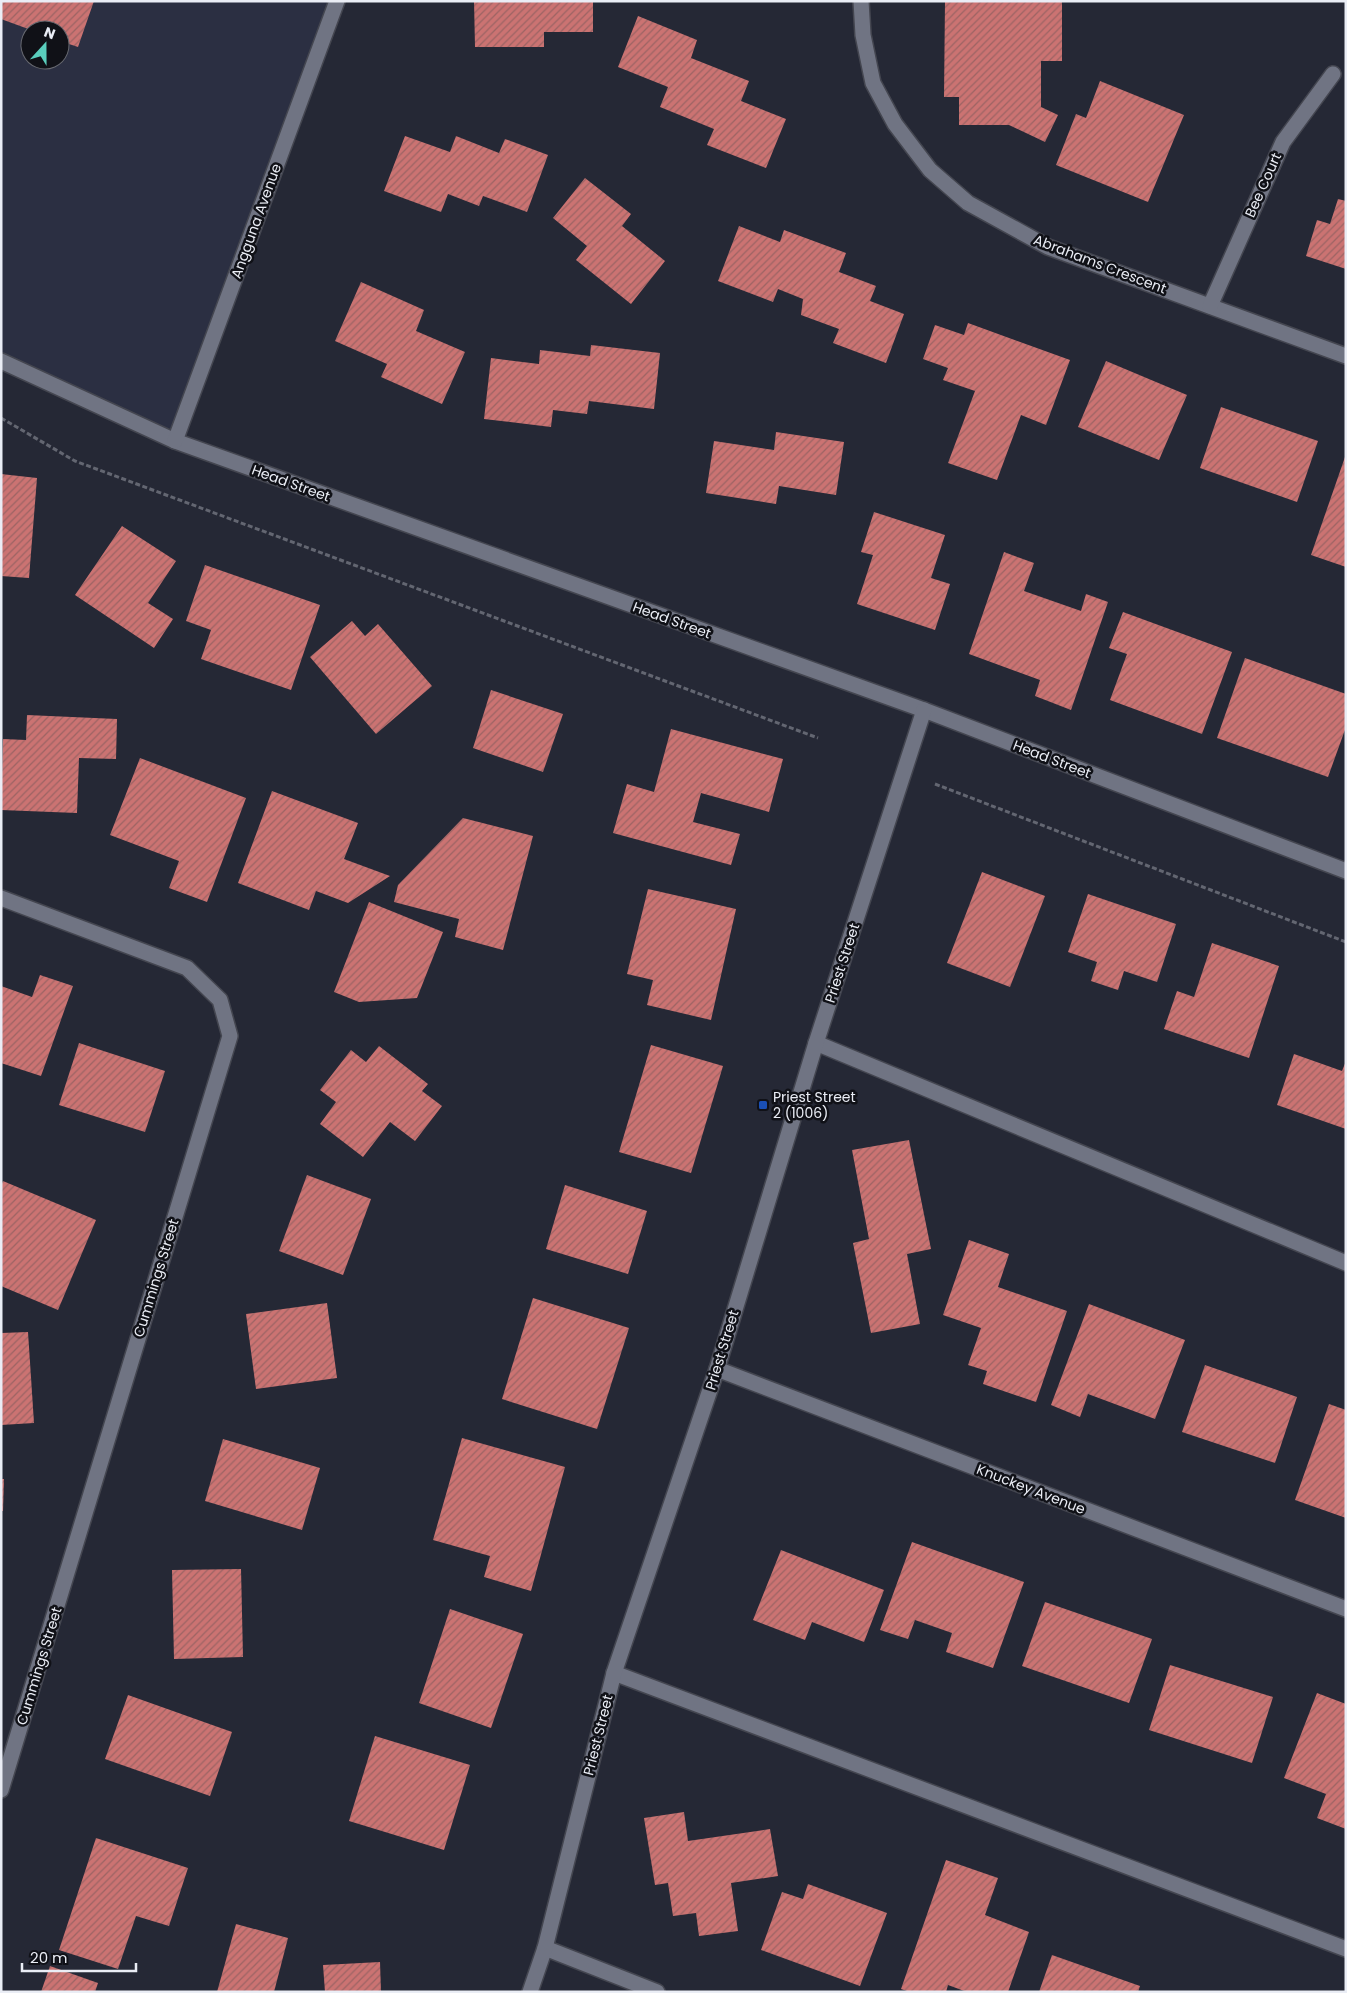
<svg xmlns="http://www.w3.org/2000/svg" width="1347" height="1993" font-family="Poppins,sans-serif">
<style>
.built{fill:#2b2f42;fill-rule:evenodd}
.building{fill:url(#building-hatch)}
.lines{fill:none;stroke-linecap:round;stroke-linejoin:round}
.lane-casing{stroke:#444650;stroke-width:18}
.street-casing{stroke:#444650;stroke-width:18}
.path{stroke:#636671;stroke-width:3;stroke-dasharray:5 2.5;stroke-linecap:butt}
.lane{stroke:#707483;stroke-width:15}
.street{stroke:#707483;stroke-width:15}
.transit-dot{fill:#1a4fb4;stroke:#101117;stroke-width:2}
.labels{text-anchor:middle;stroke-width:5;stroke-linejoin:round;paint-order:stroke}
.street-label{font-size:14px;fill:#eaedf5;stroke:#101117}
.poi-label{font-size:14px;fill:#eaedf5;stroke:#101117;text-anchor:start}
</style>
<defs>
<pattern id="building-hatch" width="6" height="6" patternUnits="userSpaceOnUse" patternTransform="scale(1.25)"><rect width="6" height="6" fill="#cb7372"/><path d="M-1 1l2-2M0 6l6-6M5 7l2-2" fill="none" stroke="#9c6464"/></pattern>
</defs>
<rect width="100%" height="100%" fill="#252835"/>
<path class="built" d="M1 1H337L175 441 1 361ZM30 30H60V60H30Z"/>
<g class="building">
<polygon points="1,1 94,1 78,47 60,41 60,30 31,30 1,19"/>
<polygon points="474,1 593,1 593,32 544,32 544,47 475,47"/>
<polygon points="945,1 1062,1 1062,61 1041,61 1041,107 1058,115 1045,142 1009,125 959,125 959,97 944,97"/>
<polygon points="638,16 697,40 691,58 749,81 741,101 786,119 766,168 707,145 714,129 660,107 668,87 618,67"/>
<polygon points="1100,81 1184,115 1148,202 1056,165 1076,114 1086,118"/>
<polygon points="405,136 450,152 456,136 499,153 505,139 548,155 527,212 483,196 479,206 448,194 441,212 384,191"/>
<polygon points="585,178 631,214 622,226 665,261 631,304 576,260 587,246 553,218"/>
<polygon points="1338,199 1346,201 1346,269 1306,256 1317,220 1330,224"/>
<polygon points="739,226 780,242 784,230 846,253 839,272 876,286 870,301 904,314 886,363 833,343 839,329 801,315 803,299 778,289 773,302 718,281"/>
<polygon points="361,282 424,310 416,331 465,352 442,404 381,377 387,364 335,341"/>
<polygon points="968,323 1070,360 1046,425 1021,415 997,480 948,463 975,391 943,380 948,368 923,359 935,325 964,335"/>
<polygon points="591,345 660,353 654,409 589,401 587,414 553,410 551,427 484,419 491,358 539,364 540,350 590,356"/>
<polygon points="1106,361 1187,395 1159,460 1078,427"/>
<polygon points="1221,407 1318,441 1297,502 1200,468"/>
<polygon points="776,432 844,442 836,495 779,486 776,504 706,493 714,441 774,450"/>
<polygon points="1345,457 1346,458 1346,567 1311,555"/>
<polygon points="1,474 37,478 29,578 1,576"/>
<polygon points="874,512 945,535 931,578 950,584 935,630 857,604 873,555 861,552"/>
<polygon points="122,526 176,561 148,603 173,619 154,648 75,595"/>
<polygon points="1004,552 1034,563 1024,591 1081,611 1086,594 1108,602 1071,710 1035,696 1040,680 969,654"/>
<polygon points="205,565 320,605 291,690 201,659 211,630 186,621"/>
<polygon points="1123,612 1232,652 1202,734 1110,700 1127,654 1109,648"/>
<polygon points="352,621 365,636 378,624 432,686 376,734 310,657"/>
<polygon points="1245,658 1346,694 1346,727 1328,777 1217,738"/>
<polygon points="491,690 563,714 543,772 473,748"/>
<polygon points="27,715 117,719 116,759 79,758 77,813 1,810 3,739 26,740"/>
<polygon points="671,729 783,759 769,812 701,793 693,822 740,834 731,865 613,833 627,784 654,792"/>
<polygon points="140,758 246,798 207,902 169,888 179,861 110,835"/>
<polygon points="272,791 358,823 344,859 390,876 348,903 316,891 309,910 238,883"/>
<polygon points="463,818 533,836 503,950 455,937 459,919 394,902 398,885"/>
<polygon points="982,872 1045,896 1010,987 947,963"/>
<polygon points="648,889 736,909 711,1020 647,1005 653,980 627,974"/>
<polygon points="1088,894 1176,924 1157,982 1124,971 1118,990 1091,981 1097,962 1068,952"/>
<polygon points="369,902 443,932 417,998 359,1002 334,992"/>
<polygon points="1212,943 1279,966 1249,1058 1164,1029 1177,991 1194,997"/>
<polygon points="40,975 73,986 41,1076 1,1063 1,986 32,997"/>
<polygon points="79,1043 165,1071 145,1132 59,1105"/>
<polygon points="651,1045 723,1066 691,1173 619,1152"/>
<polygon points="379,1046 428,1084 422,1091 442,1106 415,1141 390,1122 363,1157 320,1124 336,1102 320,1090 351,1050 366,1062"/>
<polygon points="1294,1054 1342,1071 1346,1061 1346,1129 1277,1105"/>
<polygon points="909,1140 931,1249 907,1254 920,1324 871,1333 853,1243 869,1239 852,1150"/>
<polygon points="307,1175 371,1199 343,1275 279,1251"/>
<polygon points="3,1181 96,1220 58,1310 1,1286 1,1185"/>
<polygon points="565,1185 647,1211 628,1274 546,1249"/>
<polygon points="969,1240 1009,1254 998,1287 1067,1311 1036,1402 983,1384 987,1371 968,1365 981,1328 943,1315"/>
<polygon points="533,1298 629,1328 597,1429 502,1399"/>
<polygon points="327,1303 337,1378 256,1389 246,1314"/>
<polygon points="1089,1304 1185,1340 1155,1419 1088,1394 1080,1417 1051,1405"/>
<polygon points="28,1332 34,1423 1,1425 1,1333"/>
<polygon points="1205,1365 1297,1397 1275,1463 1182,1432"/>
<polygon points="1329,1404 1346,1410 1346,1518 1295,1500"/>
<polygon points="462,1438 565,1467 531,1591 484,1577 490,1556 433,1540"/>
<polygon points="223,1439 320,1468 302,1530 205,1501"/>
<polygon points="1,1479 4,1479 3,1511 1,1511"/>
<polygon points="912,1542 1024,1582 993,1668 946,1652 952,1633 915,1620 908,1639 880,1630"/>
<polygon points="781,1550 884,1590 864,1642 812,1622 805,1640 753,1620"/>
<polygon points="241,1569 243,1657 174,1659 172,1570"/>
<polygon points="1045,1602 1152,1639 1129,1703 1022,1666"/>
<polygon points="450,1609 523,1634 491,1728 419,1703"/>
<polygon points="1170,1665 1273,1697 1252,1763 1149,1730"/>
<polygon points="1317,1693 1346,1704 1346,1829 1317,1818 1326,1794 1284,1778"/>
<polygon points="128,1695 232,1732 210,1796 105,1759"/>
<polygon points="375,1736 470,1765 444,1850 349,1821"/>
<polygon points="684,1812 688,1841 770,1829 778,1876 731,1883 738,1931 699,1936 696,1913 673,1916 668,1883 655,1885 644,1818"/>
<polygon points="96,1838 188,1868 169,1926 136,1916 118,1969 59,1950"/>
<polygon points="946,1860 998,1878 985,1915 1029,1932 1008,1992 967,1992 948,1985 946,1992 910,1992 901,1989"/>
<polygon points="808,1884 887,1913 860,1986 761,1950 782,1892 803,1899"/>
<polygon points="236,1924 288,1938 274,1992 217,1992"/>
<polygon points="1052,1955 1140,1986 1138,1992 1039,1992"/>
<polygon points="380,1962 381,1992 325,1992 323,1965"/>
<polygon points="50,1966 98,1983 95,1992 41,1992"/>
</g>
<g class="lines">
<defs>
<g id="lane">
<polyline points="816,1043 1346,1263"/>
<polyline points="614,1673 1346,1949"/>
</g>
<g id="street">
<polyline points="861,1 863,35 873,83 895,124 930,170 968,203 1048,247 1346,356"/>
<polyline points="1210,306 1283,142 1333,74"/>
<polyline points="1,361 175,441 924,710 1346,871"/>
<polyline points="175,441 337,1"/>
<polyline points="1,898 187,968 220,1000 230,1036 1,1790"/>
<polyline points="717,1369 1346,1609"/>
<polyline points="545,1948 657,1992"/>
<polyline points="530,1992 545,1948 614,1673 717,1369 816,1043 924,710"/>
</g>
</defs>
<use href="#lane" class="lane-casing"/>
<use href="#street" class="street-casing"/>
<g class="path">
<polyline points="1,418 75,461 818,738"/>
<polyline points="935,784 1346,942"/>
</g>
<use href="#lane" class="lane"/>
<use href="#street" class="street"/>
</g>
<rect class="transit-dot" x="758" y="1100" width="10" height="10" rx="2.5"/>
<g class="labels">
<g class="street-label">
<text transform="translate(1263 185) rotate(-66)" y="5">Bee Court</text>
<text transform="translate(256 221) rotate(-70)" y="5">Angguna Avenue</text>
<text transform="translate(1100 264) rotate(21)" y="5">Abrahams Crescent</text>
<text transform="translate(291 483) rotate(20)" y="5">Head Street</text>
<text transform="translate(672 620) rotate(20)" y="5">Head Street</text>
<text transform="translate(1052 759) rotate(21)" y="5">Head Street</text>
<text transform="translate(842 963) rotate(-72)" y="5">Priest Street</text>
<text transform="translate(156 1278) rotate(-73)" y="5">Cummings Street</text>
<text transform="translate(722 1350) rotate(-73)" y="5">Priest Street</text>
<text transform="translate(1031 1489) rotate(21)" y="5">Knuckey Avenue</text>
<text transform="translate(39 1666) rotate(-73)" y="5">Cummings Street</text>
<text transform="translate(598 1735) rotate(-76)" y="5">Priest Street</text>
</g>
<g class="poi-label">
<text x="773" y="1102">Priest Street<tspan x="773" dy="16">2 (1006)</tspan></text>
</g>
</g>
<rect width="1347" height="1993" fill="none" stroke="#eaedf5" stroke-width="5"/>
<g transform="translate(45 45) rotate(21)"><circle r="24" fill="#101117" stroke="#676970"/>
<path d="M0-4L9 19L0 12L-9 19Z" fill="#5acebd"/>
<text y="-8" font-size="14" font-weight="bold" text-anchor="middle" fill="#eaedf5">N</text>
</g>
<path d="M22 1963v8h114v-8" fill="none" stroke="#eaedf5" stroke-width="2.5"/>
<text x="30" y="1963" font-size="15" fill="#eaedf5" stroke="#101117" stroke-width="4" paint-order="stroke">20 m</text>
</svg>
